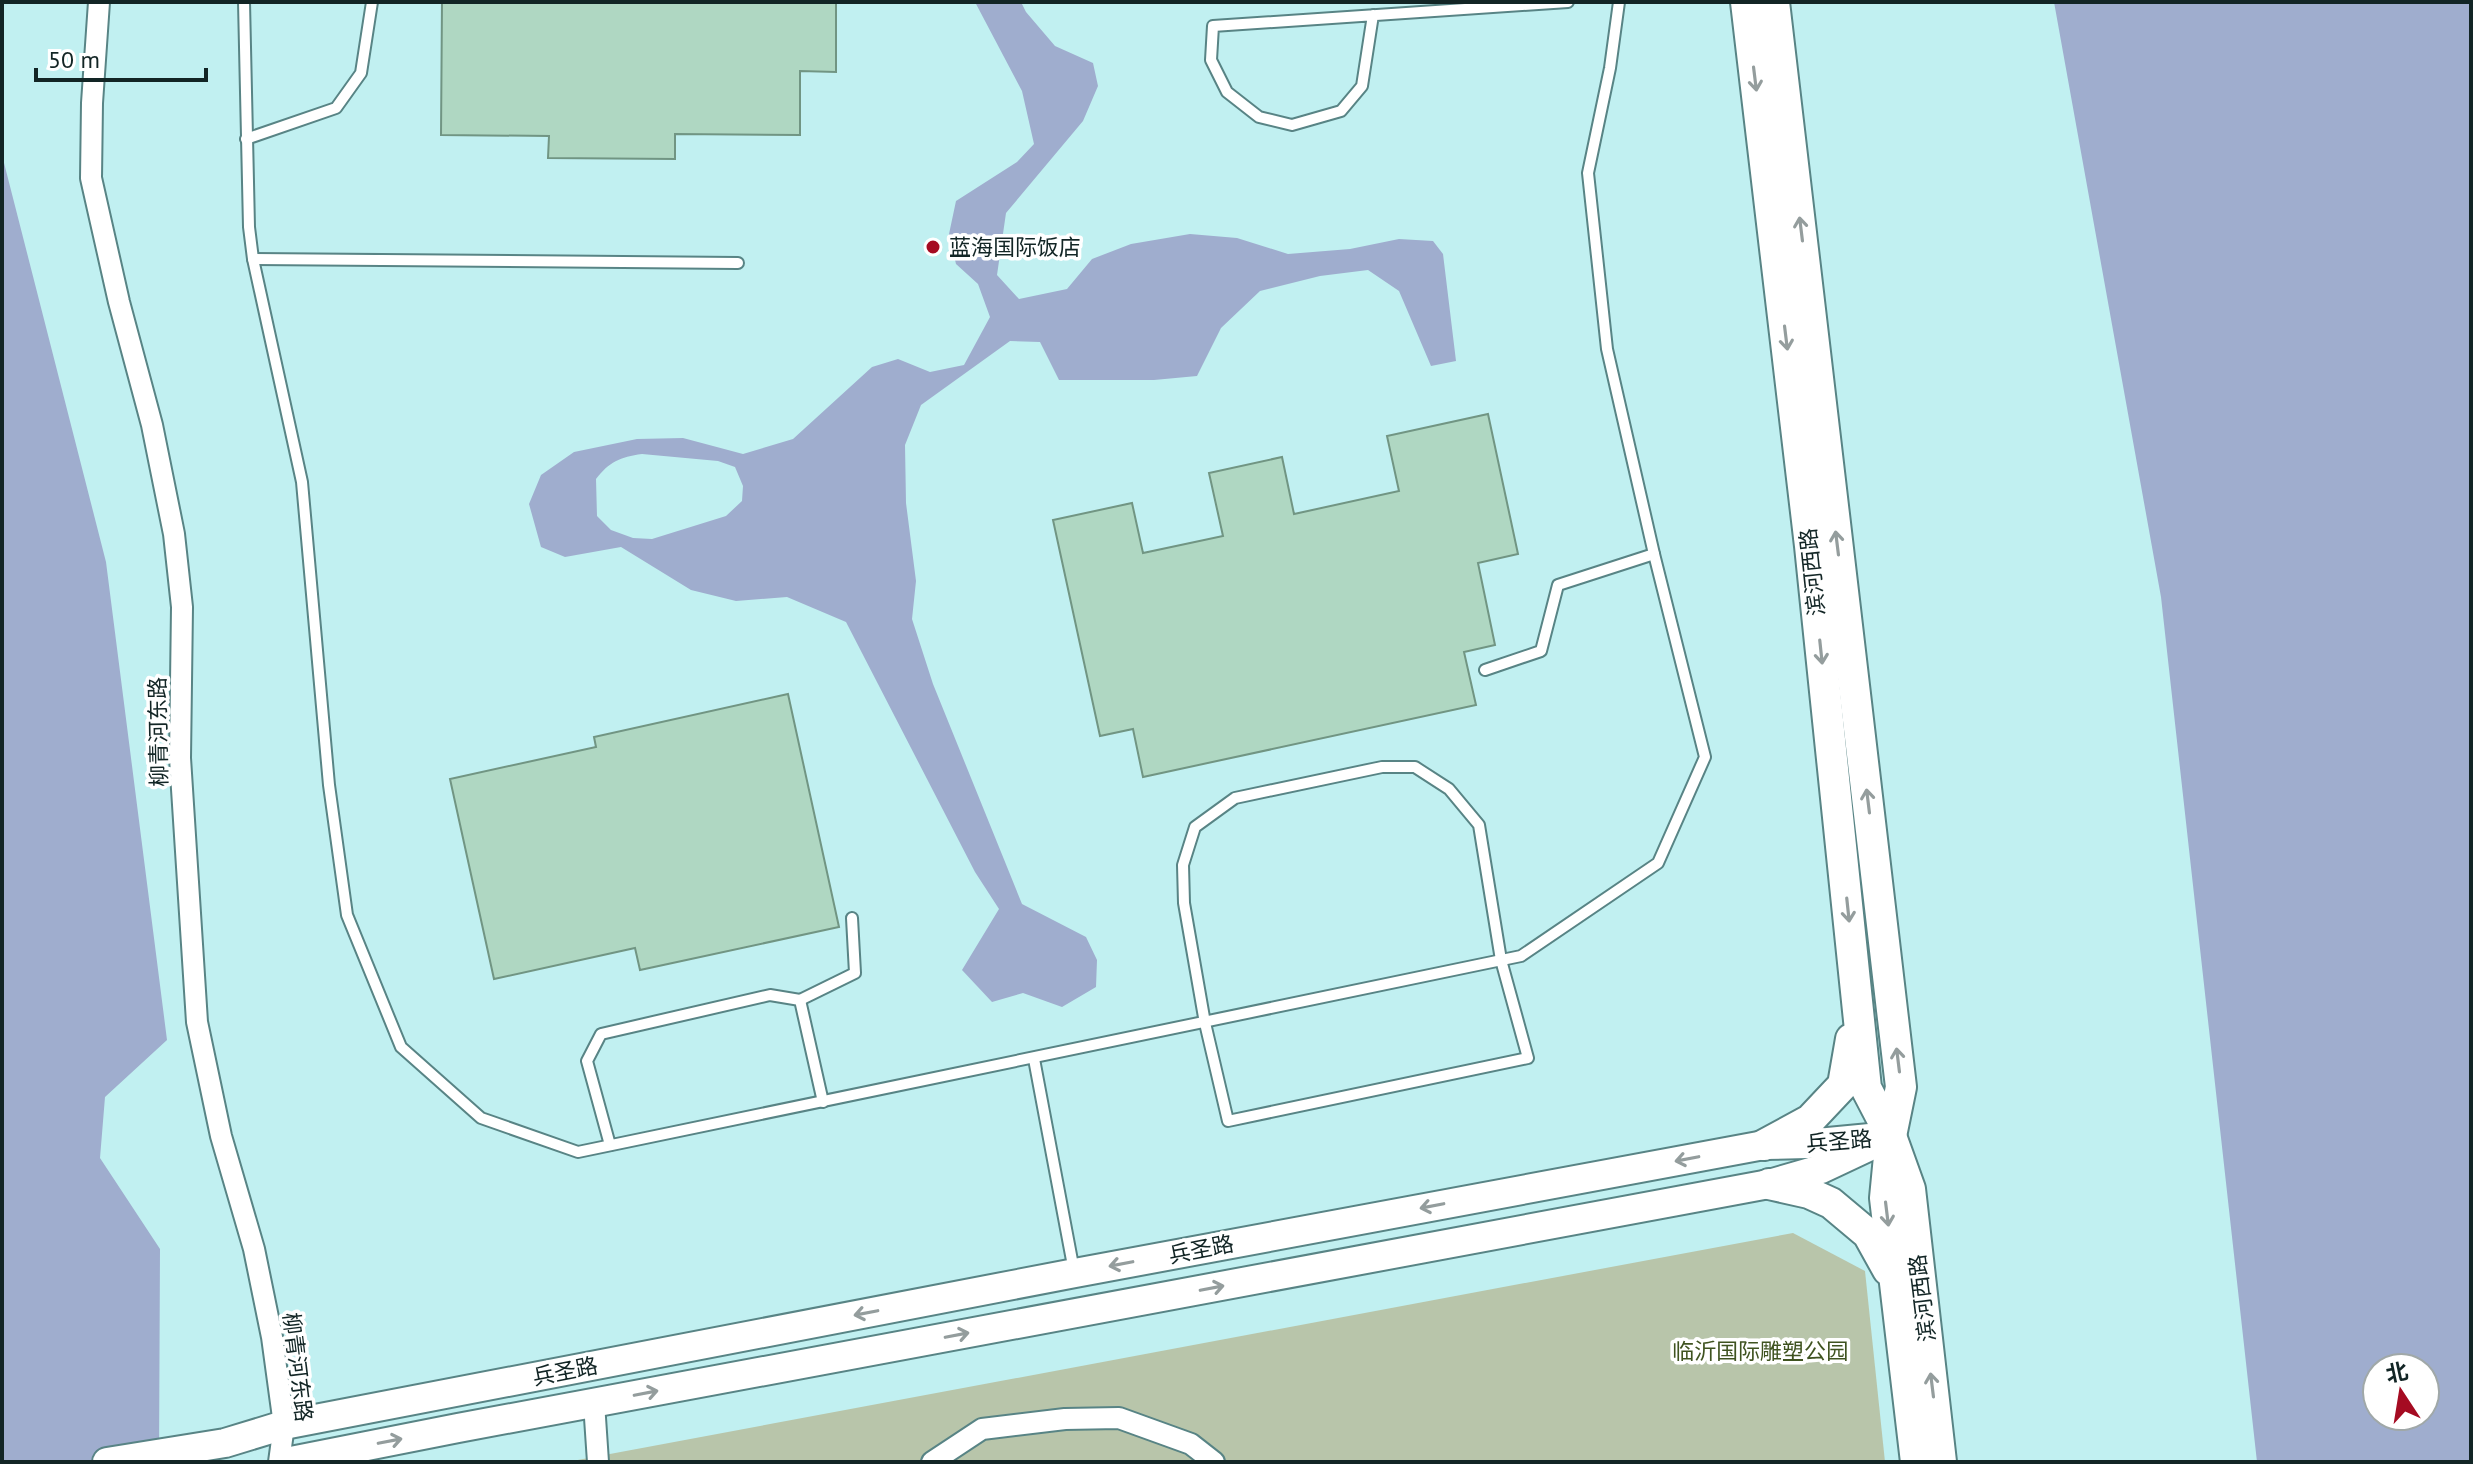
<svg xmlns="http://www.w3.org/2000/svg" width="2473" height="1464" font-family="'PT Sans','Noto Sans SC',sans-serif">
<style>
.green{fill:#b8c5aa}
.water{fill:#9fadce;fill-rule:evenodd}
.building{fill:#afd7c2;stroke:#719583;stroke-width:2}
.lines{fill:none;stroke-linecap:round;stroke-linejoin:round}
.lane-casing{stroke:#588485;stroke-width:14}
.street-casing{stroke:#588485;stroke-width:24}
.secondary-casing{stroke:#588485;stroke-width:32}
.primary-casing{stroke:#588485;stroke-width:34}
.lane{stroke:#fff;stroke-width:10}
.street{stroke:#fff;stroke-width:20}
.secondary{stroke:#fff;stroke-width:28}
.primary{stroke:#fff;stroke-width:30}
.oneway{stroke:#949d9d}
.poi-dot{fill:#a50b22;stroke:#fff;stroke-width:3}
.labels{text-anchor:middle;stroke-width:7;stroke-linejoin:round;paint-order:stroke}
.poi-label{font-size:22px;fill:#122525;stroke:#fff;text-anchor:start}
.street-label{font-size:22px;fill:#122525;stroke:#fff}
.park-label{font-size:22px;fill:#3f5320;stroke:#fff}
</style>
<rect width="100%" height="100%" fill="#c1f0f1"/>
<polygon class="green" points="1793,1233 1865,1271 1885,1462 567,1462"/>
<g class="water">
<path d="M975 2H1021L1026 12 1055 46 1093 63 1098 86 1083 121 1006 213 997 275 1019 299 1067 289 1092 259 1131 244 1190 234 1237 238 1288 254 1350 249 1399 239 1433 241 1443 254 1456 361 1431 366 1399 291 1368 270 1320 276 1260 291 1221 328 1197 376 1154 380H1059L1040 342 1010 341 921 405 905 445 906 503 916 581 912 619 933 684 1022 904 1086 937 1097 960 1096 987 1062 1007 1023 993 992 1002 962 970 999 909 975 872 846 622 787 597 736 601 691 590 621 547 565 557 541 547 529 504 541 475 574 452 637 439 683 438 743 454 793 439 872 367 898 359 930 372 964 365 990 317 978 284 956 264 949 234 956 201 1017 162 1034 144 1022 91ZM642 454 718 461 735 467 743 486 742 501 726 516 652 539 633 538 611 530 597 516 596 479C609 462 620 457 642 454Z"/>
<path d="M2054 2H2471V1462H2257L2161 597ZM2377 1368H2425V1416H2377Z"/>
<polygon points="2,155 106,562 167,1040 105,1097 100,1158 160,1249 159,1462 2,1462"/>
</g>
<g class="building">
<polygon points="442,2 836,2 836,72 800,71 800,135 675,134 675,159 548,158 549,136 441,135"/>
<polygon points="1488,414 1518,554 1478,563 1495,645 1464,652 1476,705 1143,777 1133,729 1100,736 1053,520 1132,503 1143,553 1223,536 1209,473 1282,457 1294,514 1399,491 1387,436"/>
<polygon points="788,694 839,927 640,970 635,948 494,979 450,779 596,747 594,737"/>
</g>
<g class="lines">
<defs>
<g id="lane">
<polyline points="244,2 249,227 253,259 302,482 329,785 347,915 401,1047 481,1118 578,1152 1521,956 1658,863 1705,757 1654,554 1607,349 1588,173 1610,68 1619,2"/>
<polyline points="1373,15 1362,86 1341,111 1292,125 1259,117 1227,92 1211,60 1213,26 1568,2"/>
<polyline points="246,139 336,108 361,73 372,2"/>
<polyline points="253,259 738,263"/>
<polyline points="1485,670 1541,651 1558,585 1654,554"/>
<polygon points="1382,767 1415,767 1449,789 1479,825 1501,960 1528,1058 1228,1121 1205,1023 1184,903 1183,865 1195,827 1235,798"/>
<polyline points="800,1000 855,973 852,918"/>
<polyline points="1034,1059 1074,1271"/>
<polyline points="610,1145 587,1061 601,1034 770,995 800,1000 823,1102"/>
</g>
<g id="street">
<polyline points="99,2 92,103 91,178 119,302 152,425 174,534 182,607 180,758 197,1022 221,1136 254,1249 272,1337 284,1425 279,1462"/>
<polyline points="594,1403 598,1462"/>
<polyline points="932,1462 982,1429 1065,1419 1119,1418 1191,1444 1214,1462"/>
</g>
<g id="secondary">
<polyline points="107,1462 225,1443 284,1425 1075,1273 1764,1145 1807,1144 1891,1136"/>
<polyline points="286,1462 458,1428 1769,1184 1821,1169 1872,1145"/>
</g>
<g id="primary">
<polyline points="1746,2 1810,546 1866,1088 1891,1136 1910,1189 1941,1462"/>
<polyline points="1774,2 1901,1087 1891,1136 1885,1198 1916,1462"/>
<polyline points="1764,1145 1810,1120 1843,1085 1851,1039"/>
<polyline points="1769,1184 1809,1193 1831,1203 1868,1234 1888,1270"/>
</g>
</defs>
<use href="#lane" class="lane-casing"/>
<use href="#street" class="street-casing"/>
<use href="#secondary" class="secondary-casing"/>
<use href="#primary" class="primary-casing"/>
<use href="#lane" class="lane"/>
<use href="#street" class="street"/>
<use href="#secondary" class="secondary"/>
<use href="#primary" class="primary"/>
</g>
<defs><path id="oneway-shaft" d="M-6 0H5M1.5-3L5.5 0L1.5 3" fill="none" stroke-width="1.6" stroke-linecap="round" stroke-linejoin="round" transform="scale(2)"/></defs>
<g class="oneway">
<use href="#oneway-shaft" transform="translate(1755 79) rotate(83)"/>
<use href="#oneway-shaft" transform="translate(1801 229) rotate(-97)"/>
<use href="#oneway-shaft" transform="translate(1786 338) rotate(83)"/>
<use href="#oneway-shaft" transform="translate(1837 543) rotate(-97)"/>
<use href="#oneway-shaft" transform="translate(1821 652) rotate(84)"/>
<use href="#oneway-shaft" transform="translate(1868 801) rotate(-97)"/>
<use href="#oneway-shaft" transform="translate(1848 910) rotate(84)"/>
<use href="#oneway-shaft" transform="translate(1898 1060) rotate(-97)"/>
<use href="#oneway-shaft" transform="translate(1687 1159) rotate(169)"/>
<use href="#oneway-shaft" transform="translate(1432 1206) rotate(169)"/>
<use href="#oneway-shaft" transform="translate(1887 1214) rotate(83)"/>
<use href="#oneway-shaft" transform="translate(1121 1264) rotate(169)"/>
<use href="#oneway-shaft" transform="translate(1212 1288) rotate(-11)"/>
<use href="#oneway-shaft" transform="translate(866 1313) rotate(169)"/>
<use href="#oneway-shaft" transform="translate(957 1335) rotate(-11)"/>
<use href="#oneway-shaft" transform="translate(1932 1385) rotate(-97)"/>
<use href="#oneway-shaft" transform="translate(646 1393) rotate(-11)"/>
<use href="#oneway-shaft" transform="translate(390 1441) rotate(-11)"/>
</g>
<circle class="poi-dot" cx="933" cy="247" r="8"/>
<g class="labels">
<g class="poi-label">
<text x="949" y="255">蓝海国际饭店</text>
</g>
<g class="street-label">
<text transform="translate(1812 572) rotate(-96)" y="8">滨河西路</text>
<text transform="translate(158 732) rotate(-91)" y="8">柳青河东路</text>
<text transform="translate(1839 1141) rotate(-5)" y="8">兵圣路</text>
<text transform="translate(1201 1249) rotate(-11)" y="8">兵圣路</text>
<text transform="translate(1922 1298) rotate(-97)" y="8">滨河西路</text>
<text transform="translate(298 1367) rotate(83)" y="8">柳青河东路</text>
<text transform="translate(565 1371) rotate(-11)" y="8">兵圣路</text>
</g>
<g class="park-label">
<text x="1760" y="1359">临沂国际雕塑公园</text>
</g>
</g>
<rect width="2473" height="1464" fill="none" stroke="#122525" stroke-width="8"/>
<g transform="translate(2401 1392) rotate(348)"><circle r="38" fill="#ffffff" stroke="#a0a8a8" stroke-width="2"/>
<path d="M0-6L14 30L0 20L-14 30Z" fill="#a50b22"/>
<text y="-12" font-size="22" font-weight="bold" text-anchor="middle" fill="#122525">北</text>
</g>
<path d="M36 68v12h170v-12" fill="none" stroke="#122525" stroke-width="4"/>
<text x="48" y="68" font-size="24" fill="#122525" stroke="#ffffff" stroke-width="6" paint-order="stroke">50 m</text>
</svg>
